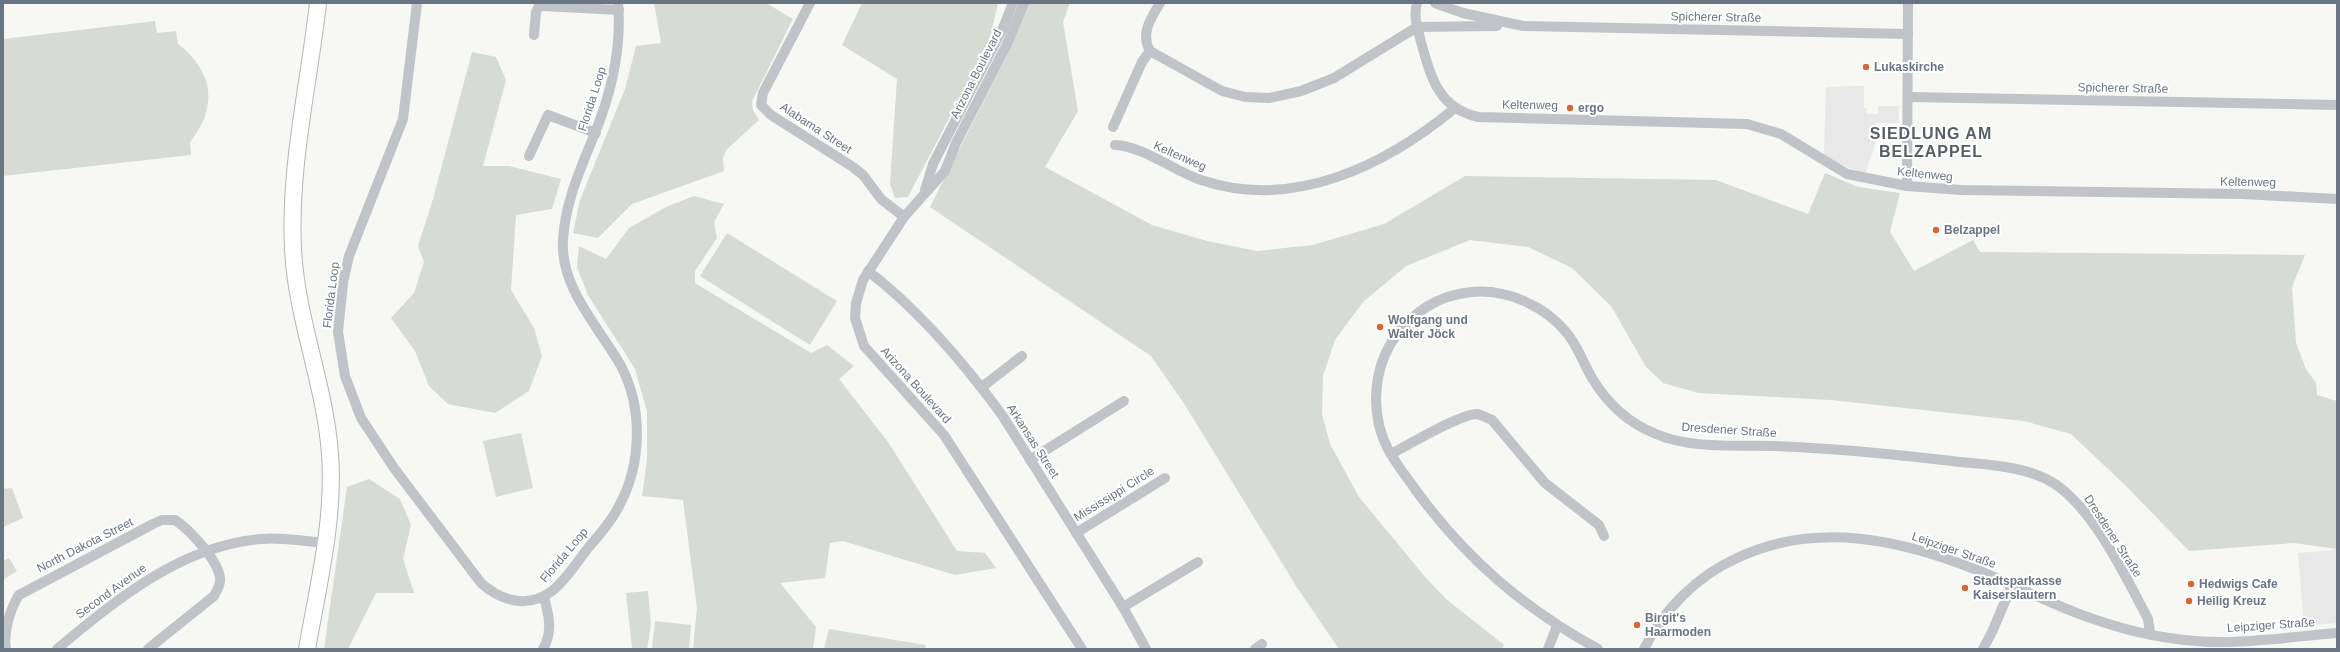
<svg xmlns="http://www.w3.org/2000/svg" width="2340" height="652" font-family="Arial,sans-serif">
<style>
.built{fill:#e7e8e7}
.green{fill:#d6dbd4}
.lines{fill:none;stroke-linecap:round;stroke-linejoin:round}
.primary-casing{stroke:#b2b5b9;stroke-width:18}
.street{stroke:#c0c3c7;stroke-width:10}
.primary{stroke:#fff;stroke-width:16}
.poi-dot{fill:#d46637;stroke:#fff;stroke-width:1.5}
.labels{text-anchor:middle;stroke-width:4;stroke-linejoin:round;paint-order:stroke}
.street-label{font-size:12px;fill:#687582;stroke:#fff}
.poi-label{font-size:12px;font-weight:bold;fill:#687582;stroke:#fff;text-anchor:start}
.district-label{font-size:16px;font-weight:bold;letter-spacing:1px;fill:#565f68;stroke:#fff}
</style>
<rect width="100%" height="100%" fill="#f7f7f4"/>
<g class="built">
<polygon points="1857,86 1864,86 1864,108 1867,109 1867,114 1878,114 1878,106 1899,106 1899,123 1876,123 1876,141 1865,174 1838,163 1824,154 1826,87"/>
<polygon points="2337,550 2337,623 2304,626 2298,553"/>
</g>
<g class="green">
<polygon points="654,3 766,3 793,19 752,101 753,110 759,120 726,150 723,158 724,171 632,204 598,238 573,233 580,200 625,89 636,46 661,43"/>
<polygon points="862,3 998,3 989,42 908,197 895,198 890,184 897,79 842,45"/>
<polygon points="1026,3 1070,3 1063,22 1078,111 1045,167 1152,225 1207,241 1257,251 1313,245 1384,224 1465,176 1716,180 1808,214 1825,173 1858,187 1900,193 1890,232 1914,271 1973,240 1980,252 2305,255 2292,287 2296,343 2306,369 2316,383 2317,395 2337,401 2337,549 2294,543 2189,551 2127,487 2071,434 2024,421 1831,400 1698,393 1663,383 1646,367 1611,306 1572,268 1528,247 1470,240 1406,266 1363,302 1335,340 1323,376 1322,414 1330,444 1359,497 1426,578 1446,599 1504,645 1502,649 1339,649 1296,586 1185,405 1151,356 930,207 1007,55"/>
<path d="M155 21 157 33 176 31 178 44C214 72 218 107 190 142L191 155 3 176 4 39Z"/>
<polygon points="472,52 496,57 506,80 483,166 509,166 561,179 552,209 516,215 511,290 534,328 542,356 529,391 495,413 448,404 429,386 415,351 391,318 414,293 424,262 418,246 433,199"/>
<polygon points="694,196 724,204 714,222 717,238 695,271 695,283 811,353 827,345 854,366 839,379 888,442 957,551 985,553 996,568 955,575 843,541 830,543 825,578 780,583 816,627 813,649 693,649 697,608 683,500 642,496 647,459 647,412 635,369 588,295 577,267 579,246 606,259 629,228 668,206"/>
<polygon points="727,233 837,301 810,345 700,276"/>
<polygon points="521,433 533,488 496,497 483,441"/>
<polygon points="369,479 400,499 411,525 403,559 414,593 376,593 348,649 324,649 347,487"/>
<polygon points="12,488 23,518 3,527 3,489"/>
<polygon points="9,558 17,571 3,580 3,561"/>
<polygon points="648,591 651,625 647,649 623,649 632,648 626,593"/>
<polygon points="655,621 691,625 689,649 652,649"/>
<polygon points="829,629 926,645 925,649 824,649"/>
</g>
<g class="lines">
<defs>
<path id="primary" d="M307 649C318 586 335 518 330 454 325 384 296 318 293 248 289 166 309 84 318 3"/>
</defs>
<use href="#primary" class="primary-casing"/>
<g class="street">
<path d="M417 3 403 119 349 256 343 283 338 332 345 376 361 418 394 468 481 583C501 601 528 609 552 591 565 581 575 565 585 552 596 538 611 523 619 506 642 464 643 408 621 366 599 327 560 288 563 240 565 202 581 168 595 133 612 91 622 49 618 3"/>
<polyline points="539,3 543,6 619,10"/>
<polyline points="810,3 763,93 761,105 771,115 853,167 863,175 881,199 904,217"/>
<polyline points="1024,3 1007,44 956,143 945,171 904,217 863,280 856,303 855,318 864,346 944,435 1082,649"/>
<path d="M1160 3C1151 18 1140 34 1150 51L1222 91 1245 97 1269 98 1301 91 1334 78 1417 27 1497 26"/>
<path d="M1417 3C1413 17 1418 29 1421 42 1431 77 1438 108 1478 117L1747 124 1781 134 1847 174 1907 186 1961 190 2243 194 2337 199"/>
<polyline points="1435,3 1463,13 1523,26 1908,34"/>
<polyline points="534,35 536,12 540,4"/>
<polyline points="1909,97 2337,105"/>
<polyline points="1113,127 1142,62 1150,51"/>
<path d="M1115 145C1143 146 1174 171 1201 180 1293 211 1385 166 1455 108"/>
<polyline points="529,156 548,115 596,133"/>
<polyline points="1907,186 1908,3"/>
<polyline points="925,190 933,164 1003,28 1013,3"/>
<path d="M868 271C920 311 964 363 1002 415L1123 607 1146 649"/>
<polyline points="982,387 1022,356"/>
<path d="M1391 454C1408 445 1460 414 1477 414 1482 415 1487 418 1492 420L1545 483 1599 525 1604 536"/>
<polyline points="1030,460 1124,401"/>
<polyline points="1076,533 1165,478"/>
<polyline points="1123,607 1198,562"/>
<path d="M6 649C3 633 10 609 19 595L153 524 162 520H175C190 530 218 560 220 578 221 585 217 590 214 596L148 649"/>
<path d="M57 649C116 600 180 546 261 539 282 537 303 541 325 543"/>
<path d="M543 649C553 632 549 616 544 597"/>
<polyline points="1255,649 1262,644"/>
<polyline points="1548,649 1557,626"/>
<path d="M1598 649C1523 608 1465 558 1415 489 1406 476 1396 464 1389 451 1371 418 1372 375 1391 343 1410 314 1437 295 1472 292 1506 289 1544 305 1566 332 1578 346 1583 363 1592 378 1607 403 1628 423 1656 434 1691 449 1736 445 1774 446 1834 448 1893 454 1952 461 1985 465 2026 465 2055 484 2094 510 2126 577 2148 619L2150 633"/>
<path d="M1644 649C1663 610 1697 576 1737 558 1817 520 1903 540 1982 572 2025 590 2067 612 2112 625 2146 636 2192 643 2228 642 2264 641 2301 636 2337 633"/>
<polyline points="1983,649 1992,632 2012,585"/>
</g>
<use href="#primary" class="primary"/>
</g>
<g class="poi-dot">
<circle cx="1866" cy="67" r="4"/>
<circle cx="1570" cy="108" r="4"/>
<circle cx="1936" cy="230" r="4"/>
<circle cx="1380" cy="327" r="4"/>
<circle cx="2191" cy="584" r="4"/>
<circle cx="1965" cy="588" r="4"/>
<circle cx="2189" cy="601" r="4"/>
<circle cx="1637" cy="625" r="4"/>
</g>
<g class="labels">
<g class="street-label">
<text transform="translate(1716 17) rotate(1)" y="4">Spicherer Straße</text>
<text transform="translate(976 74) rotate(-63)" y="4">Arizona Boulevard</text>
<text transform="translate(2123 88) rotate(1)" y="4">Spicherer Straße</text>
<text transform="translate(592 99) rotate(-72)" y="4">Florida Loop</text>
<text transform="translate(1530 105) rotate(1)" y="4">Keltenweg</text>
<text transform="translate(816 128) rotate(33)" y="4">Alabama Street</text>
<text transform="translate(1180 156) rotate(24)" y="4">Keltenweg</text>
<text transform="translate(1925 174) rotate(6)" y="4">Keltenweg</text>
<text transform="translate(2248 182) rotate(1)" y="4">Keltenweg</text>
<text transform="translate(331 295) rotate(-83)" y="4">Florida Loop</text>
<text transform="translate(916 385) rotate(48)" y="4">Arizona Boulevard</text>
<text transform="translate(1729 430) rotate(4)" y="4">Dresdener Straße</text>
<text transform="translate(1033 441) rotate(57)" y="4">Arkansas Street</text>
<text transform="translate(1114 494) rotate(-32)" y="4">Mississippi Circle</text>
<text transform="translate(2113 536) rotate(57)" y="4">Dresdener Straße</text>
<text transform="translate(85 545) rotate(-27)" y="4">North Dakota Street</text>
<text transform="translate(1954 550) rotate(19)" y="4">Leipziger Straße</text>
<text transform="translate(564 555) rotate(-50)" y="4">Florida Loop</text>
<text transform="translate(111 591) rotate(-36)" y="4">Second Avenue</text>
<text transform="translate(2271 625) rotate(-4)" y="4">Leipziger Straße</text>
</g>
<g class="poi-label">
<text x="1874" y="71">Lukaskirche</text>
<text x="1578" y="112">ergo</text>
<text x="1944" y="234">Belzappel</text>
<text x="1388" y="324">Wolfgang und<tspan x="1388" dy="14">Walter Jöck</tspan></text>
<text x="1973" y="585">Stadtsparkasse<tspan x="1973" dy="14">Kaiserslautern</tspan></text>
<text x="2199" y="588">Hedwigs Cafe</text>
<text x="2197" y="605">Heilig Kreuz</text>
<text x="1645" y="622">Birgit's<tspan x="1645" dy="14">Haarmoden</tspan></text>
</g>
<g class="district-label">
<text x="1931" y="139">SIEDLUNG AM<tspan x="1931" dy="18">BELZAPPEL</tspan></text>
</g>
</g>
<rect width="2340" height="652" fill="none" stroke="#687582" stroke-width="8"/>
</svg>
